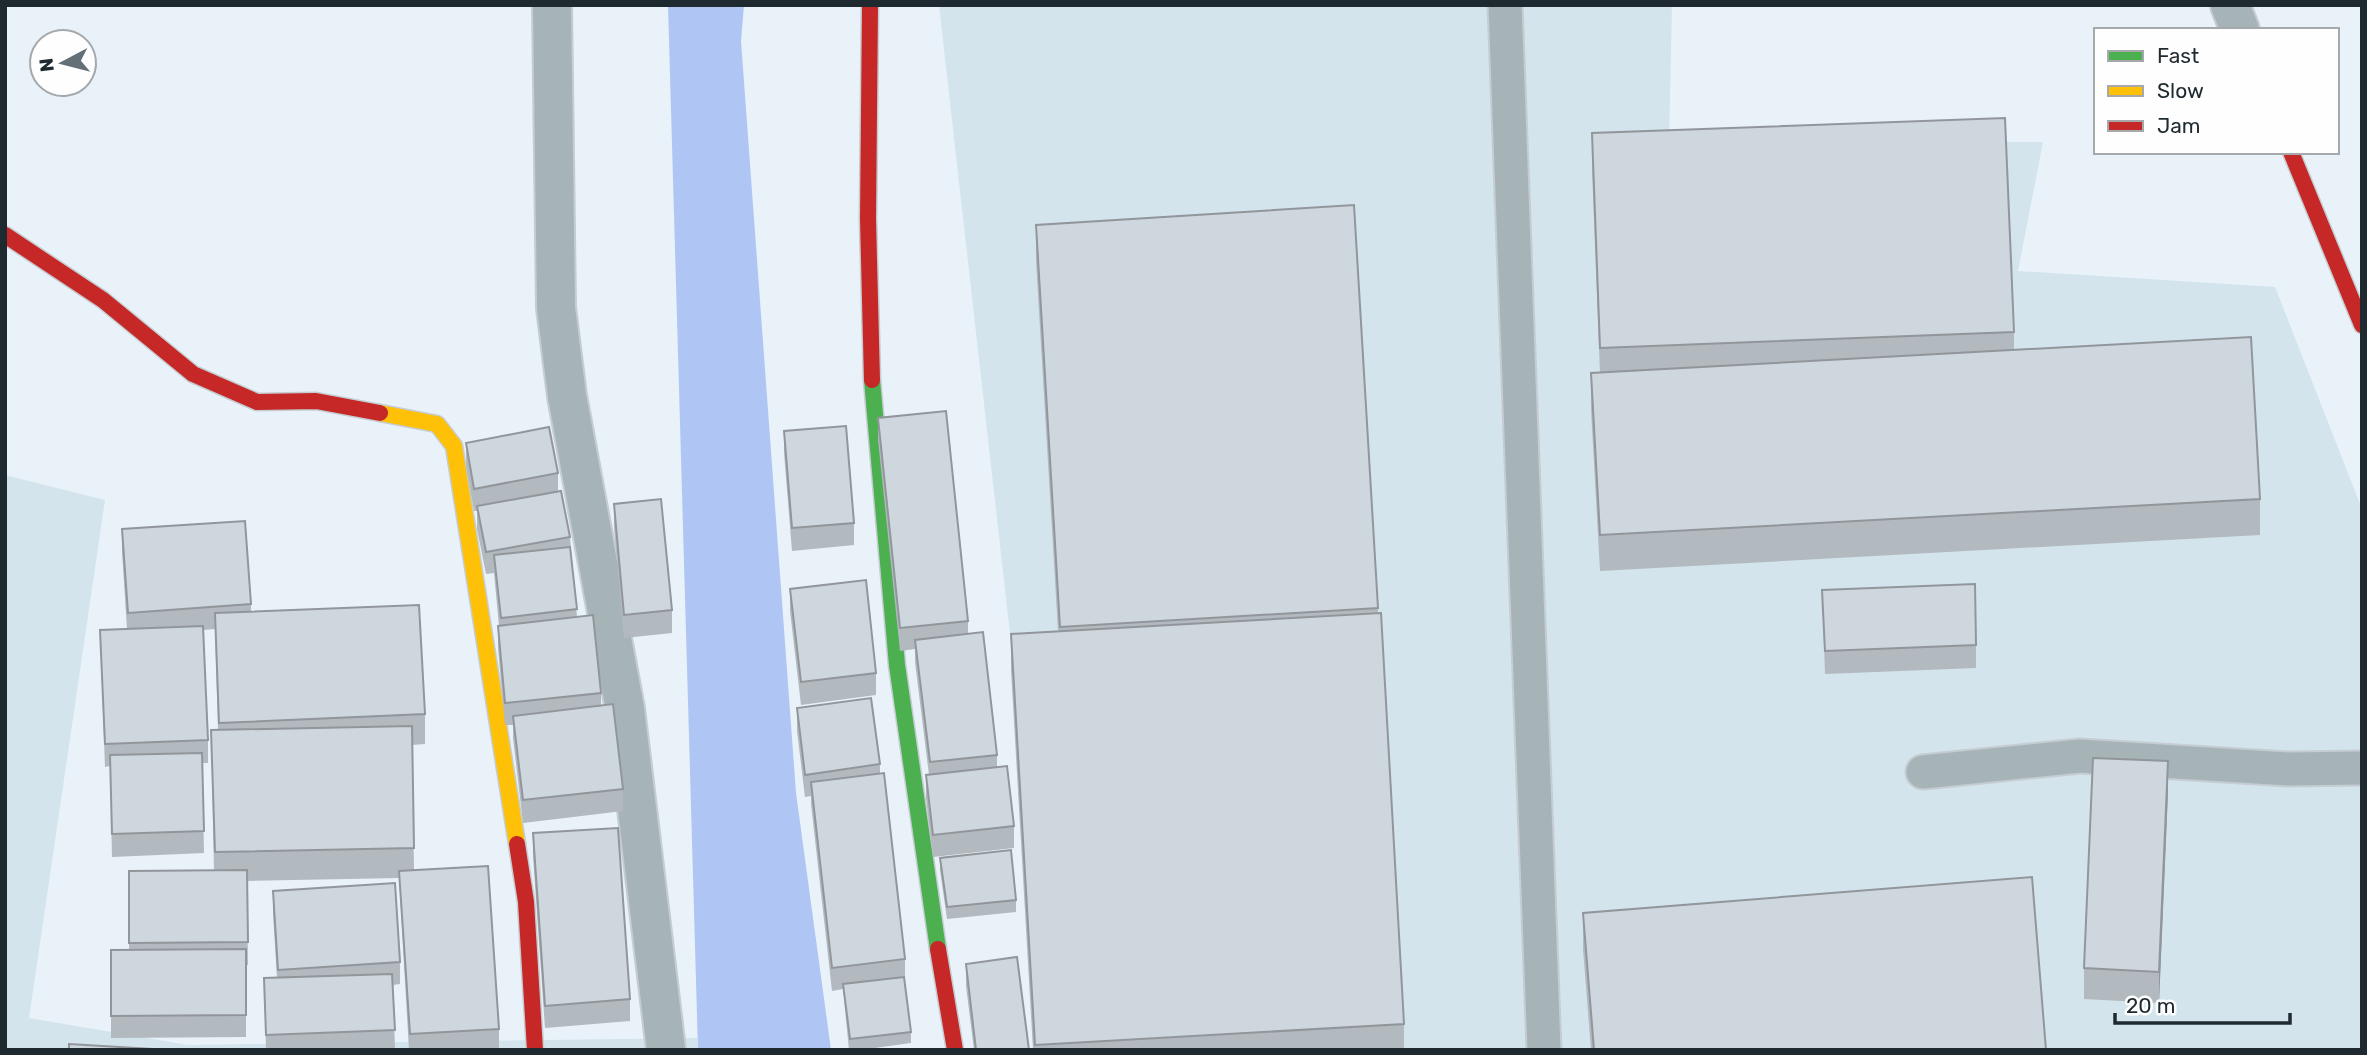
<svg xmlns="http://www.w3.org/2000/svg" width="2367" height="1055" font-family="Rubik,sans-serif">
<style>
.built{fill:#d3e4ed}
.water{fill:#afc5f4}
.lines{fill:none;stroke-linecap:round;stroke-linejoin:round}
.lane-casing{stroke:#c5cdd2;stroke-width:37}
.street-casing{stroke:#c5cdd2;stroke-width:42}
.fast-casing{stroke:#c5cdd2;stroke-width:19}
.slow-casing{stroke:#c5cdd2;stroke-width:19}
.jam-casing{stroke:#c5cdd2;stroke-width:19}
.lane{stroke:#a7b4b7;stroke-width:33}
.street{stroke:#a7b4b7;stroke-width:38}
.fast{stroke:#4caf50;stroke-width:16}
.slow{stroke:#ffc107;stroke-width:16}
.jam{stroke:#c62828;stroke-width:16}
.wall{fill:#b2b9bf}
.shaded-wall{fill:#91969b}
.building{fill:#cfd7de;stroke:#91969b;stroke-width:2}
</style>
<rect width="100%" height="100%" fill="#e8f2f8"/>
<g class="built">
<polygon points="939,5 1672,5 1669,141 2043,142 2018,271 2275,287 2362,509 2362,1050 1057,1050"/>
<polygon points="5,475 105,500 29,1018 188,1045 697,1038 698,1050 5,1050"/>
</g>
<polygon class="water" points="668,5 744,5 741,41 796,793 831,1050 698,1050"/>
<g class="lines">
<defs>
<g id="lane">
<polyline points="1505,5 1544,1050"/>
<polyline points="1923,772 2080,756 2289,769 2362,768"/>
</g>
<g id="street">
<polyline points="552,5 556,308 567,396 625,709 666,1050"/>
<polyline points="2230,5 2240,30"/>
</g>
<polyline id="fast" points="872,380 897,665 938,949"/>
<polyline id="slow" points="380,413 437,424 454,446 517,844"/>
<g id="jam">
<polyline points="870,5 868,219 872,380"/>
<polyline points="2291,152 2362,325"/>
<polyline points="5,235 103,300 193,374 257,402 316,401 380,413"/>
<polyline points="517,844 526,902 535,1050"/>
<polyline points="938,949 955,1050"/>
</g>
</defs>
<use href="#lane" class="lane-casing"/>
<use href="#street" class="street-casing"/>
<use href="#fast" class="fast-casing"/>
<use href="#slow" class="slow-casing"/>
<use href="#jam" class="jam-casing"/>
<use href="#lane" class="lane"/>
<use href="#street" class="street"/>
<use href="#fast" class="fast"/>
<use href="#slow" class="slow"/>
<use href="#jam" class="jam"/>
</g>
<g class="wall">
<polygon points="1592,133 2014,332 2014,350 2260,499 2260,535 1600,571 1591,410 1591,373 1600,373 1592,169"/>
<polygon points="1354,205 1378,613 1404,1024 1404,1050 1033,1050 1011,670 1011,634 1058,631 1036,261 1036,225"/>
<polygon points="878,418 968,621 968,633 997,755 997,767 1014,826 1014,848 933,857 926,798 926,775 929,775 915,662 915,649 900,651 878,440"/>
<polygon points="784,431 854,523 854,545 792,551 784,453"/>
<polygon points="466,443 558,473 558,492 570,537 577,617 601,693 601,706 623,789 623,811 523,823 513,738 513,725 505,725 498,648 498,626 499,626 494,573 486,574 477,529 477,511 474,511 466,466"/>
<polygon points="614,504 672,610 672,633 624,638 614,527"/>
<polygon points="122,529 251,604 251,612 425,714 425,744 412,745 414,870 499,1029 499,1050 409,1050 399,878 247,881 248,965 246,965 246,1037 111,1038 111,950 129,950 129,871 214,871 211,730 218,730 215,629 203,630 208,740 208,763 202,763 204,853 112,857 110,766 105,767 100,630 127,629 122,552"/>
<polygon points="790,589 876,673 876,695 801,705 790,611"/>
<polygon points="1822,590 1976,645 1976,668 1825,674"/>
<polygon points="797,708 880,764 880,773 905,959 905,982 911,1032 911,1043 860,1050 849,1050 843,989 832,991 811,804 811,796 805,797 797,731"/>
<polygon points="2168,792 2159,1003 2084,999 2084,968"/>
<polygon points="533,833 630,999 630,1021 545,1028 533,856"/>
<polygon points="940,858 1016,900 1016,912 947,919 940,870"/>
<polygon points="273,891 400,962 400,984 393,985 395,1050 266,1050 264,978 277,978 273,913"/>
<polygon points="1583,913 2046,1050 1591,1050 1583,949"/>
<polygon points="966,964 1029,1050 974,1050 966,986"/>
</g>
<polygon class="shaded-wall" points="2168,761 2168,792 2159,1003 2159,972"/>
<g class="building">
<polygon points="2005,118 2014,332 1600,348 1592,133"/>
<polygon points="1354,205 1378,608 1060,627 1036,225"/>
<polygon points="2251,337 2260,499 1600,535 1591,373"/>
<polygon points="946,411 968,621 900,628 878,418"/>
<polygon points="846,426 854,523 792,528 784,431"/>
<polygon points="549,427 558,473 474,489 466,443"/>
<polygon points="561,491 570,537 486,552 477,506"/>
<polygon points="661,499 672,610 624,615 614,504"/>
<polygon points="245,521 251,604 128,613 122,529"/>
<polygon points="570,547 577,609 501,618 494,555"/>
<polygon points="866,580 876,673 801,682 790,589"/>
<polygon points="1975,584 1976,645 1825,651 1822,590"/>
<polygon points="419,605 425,714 219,723 215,613"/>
<polygon points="1381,613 1404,1024 1035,1045 1011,634"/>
<polygon points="593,615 601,693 505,703 498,626"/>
<polygon points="203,626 208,740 105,744 100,630"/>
<polygon points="983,632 997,755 930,762 915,640"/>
<polygon points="871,698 880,764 805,775 797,708"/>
<polygon points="613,704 623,789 523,800 513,716"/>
<polygon points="412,726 414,848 215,852 211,730"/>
<polygon points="202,753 204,831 112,834 110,755"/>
<polygon points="2093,758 2168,761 2159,972 2084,968"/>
<polygon points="1007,766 1014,826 933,835 926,775"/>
<polygon points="884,773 905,959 832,968 811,782"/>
<polygon points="618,828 630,999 545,1006 533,833"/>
<polygon points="1011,850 1016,900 947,907 940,858"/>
<polygon points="488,866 499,1029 410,1034 399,871"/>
<polygon points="247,870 248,942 129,943 129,871"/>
<polygon points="2032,877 2046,1050 1594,1050 1583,913"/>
<polygon points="395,883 400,962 278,970 273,891"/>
<polygon points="246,949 246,1015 111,1016 111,950"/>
<polygon points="1017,957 1029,1050 976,1050 966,964"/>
<polygon points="392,974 395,1030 266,1035 264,978"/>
<polygon points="904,977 911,1032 850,1039 843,984"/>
<polygon points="69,1044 170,1050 69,1050"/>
</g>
<rect width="2367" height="1055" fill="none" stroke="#1f2a30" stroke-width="14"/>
<rect x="2094" y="28" width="245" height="126" fill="#fefefe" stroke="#a5a9ac" stroke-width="2"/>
<rect x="2108" y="51" width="35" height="10" fill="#4caf50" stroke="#a5a9ac" stroke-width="2"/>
<text x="2157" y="63" font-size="21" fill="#1f2a30">Fast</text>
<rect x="2108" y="86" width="35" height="10" fill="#ffc107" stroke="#a5a9ac" stroke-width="2"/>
<text x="2157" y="98" font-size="21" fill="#1f2a30">Slow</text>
<rect x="2108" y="121" width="35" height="10" fill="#c62828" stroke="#a5a9ac" stroke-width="2"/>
<text x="2157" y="133" font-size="21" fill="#1f2a30">Jam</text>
<g transform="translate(63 63) rotate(263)"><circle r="33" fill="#fefefe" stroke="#a5a9ac" stroke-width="2"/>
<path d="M0-5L12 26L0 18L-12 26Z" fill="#657076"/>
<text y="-10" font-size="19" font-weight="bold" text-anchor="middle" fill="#1f2a30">N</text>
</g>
<path d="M2115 1013v10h175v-10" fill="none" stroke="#1f2a30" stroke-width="3.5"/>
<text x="2126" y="1013" font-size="21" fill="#1f2a30" stroke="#fefefe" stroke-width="5" paint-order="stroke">20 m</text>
</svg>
